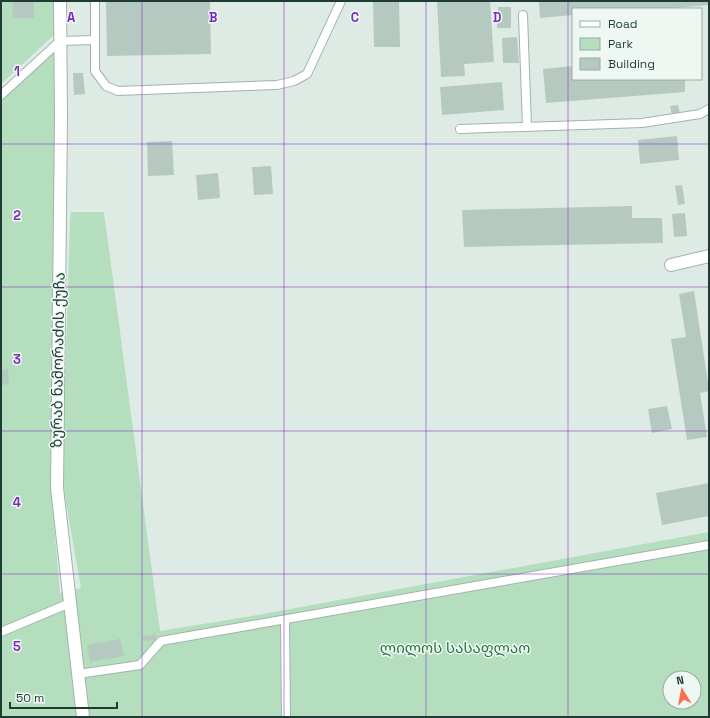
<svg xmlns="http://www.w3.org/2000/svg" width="710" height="718" font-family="'Space Grotesk','Noto Sans Georgian',sans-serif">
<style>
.green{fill:#b5debe;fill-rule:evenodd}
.building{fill:#b6c9c0}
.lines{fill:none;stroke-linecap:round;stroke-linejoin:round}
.lane-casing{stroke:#a1b3ac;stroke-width:10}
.street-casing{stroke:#a1b3ac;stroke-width:14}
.lane{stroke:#fff;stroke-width:8}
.street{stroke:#fff;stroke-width:12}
.grid{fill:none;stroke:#7b2cbf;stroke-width:1;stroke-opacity:0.55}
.labels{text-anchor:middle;stroke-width:3;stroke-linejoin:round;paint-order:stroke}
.street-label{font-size:15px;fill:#1e3c33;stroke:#eff7f3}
.park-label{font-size:15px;fill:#267541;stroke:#eff7f3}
.grid-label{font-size:13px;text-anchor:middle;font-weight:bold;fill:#7b2cbf;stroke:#eff7f3;stroke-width:3;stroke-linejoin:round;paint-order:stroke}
</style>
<rect width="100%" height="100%" fill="#deebe5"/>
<g class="green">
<polygon points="1,1 53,1 54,35 1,84"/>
<path d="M55 51 51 489 60 593 81 588 62 480 70 222 71 212H104L160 631 263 614 709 532V717H1V101ZM670 678H694V702H670Z"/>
</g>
<g class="building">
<polygon points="13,1 34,1 34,18 12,18"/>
<polygon points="106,1 210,1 211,54 107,56"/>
<polygon points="373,1 399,1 400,47 374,47"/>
<polygon points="437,1 490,1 494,62 464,64 465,76 441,77"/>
<polygon points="539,1 709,1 709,5 675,8 675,9 573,9 573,15 540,18"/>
<polygon points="498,7 511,7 511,28 497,28"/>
<polygon points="517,37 519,63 503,63 502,38"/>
<polygon points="573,66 573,79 685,79 685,92 546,103 543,69"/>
<polygon points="73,73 83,73 85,94 74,95"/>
<polygon points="502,82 504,110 442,115 440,87"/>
<polygon points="678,105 680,114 672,115 670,106"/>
<polygon points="677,136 679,160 640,164 638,140"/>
<polygon points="172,141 174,175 148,176 147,142"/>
<polygon points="271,166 273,194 254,195 252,167"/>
<polygon points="218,173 220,198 198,200 196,175"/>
<polygon points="682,185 685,204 678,205 675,186"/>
<polygon points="632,206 632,218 662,218 663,243 464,247 462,210"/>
<polygon points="685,213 687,236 674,237 672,214"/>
<polygon points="694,291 709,389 709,391 700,393 707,437 687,440 671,339 686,337 679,294"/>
<polygon points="8,369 9,384 1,385 1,370"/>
<polygon points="667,406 672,429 652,433 648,409"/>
<polygon points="709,483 709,516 662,525 656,493"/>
<polygon points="156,634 156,640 143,641 143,636"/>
<polygon points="120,639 124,656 90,662 87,645"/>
</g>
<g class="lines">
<defs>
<g id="lane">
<polyline points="95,1 95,71 106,86 118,91 277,85 294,81 307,74 341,1"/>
<polyline points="523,15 527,127"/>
<polyline points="1,95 60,41 95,40"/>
<polyline points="460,129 642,123 700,114 709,109"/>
<polyline points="285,620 286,717"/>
<polyline points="1,632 70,603"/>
<polyline points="78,674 140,665 161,641 709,545"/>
</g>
<g id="street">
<polyline points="60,1 61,117 57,488 83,717"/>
<polyline points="671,265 709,256"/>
</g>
</defs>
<use href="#lane" class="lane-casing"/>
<use href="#street" class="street-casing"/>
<use href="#lane" class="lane"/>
<use href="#street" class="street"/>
</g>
<path class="grid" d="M142 1V717M284 1V717M426 1V717M568 1V717M1 144H709M1 287H709M1 431H709M1 574H709"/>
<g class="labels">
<g class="street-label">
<text transform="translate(58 360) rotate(-89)" y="5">ზურაბ ნამორაძის ქუჩა</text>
</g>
<g class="park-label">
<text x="455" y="653">ლილოს სასაფლაო</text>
</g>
</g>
<g class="grid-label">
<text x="71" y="22">A</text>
<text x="213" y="22">B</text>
<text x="355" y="22">C</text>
<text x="497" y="22">D</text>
<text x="17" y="76">1</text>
<text x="17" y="220">2</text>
<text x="17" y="364">3</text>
<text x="17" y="507">4</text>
<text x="17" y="651">5</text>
</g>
<rect width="710" height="718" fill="none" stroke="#1e3c33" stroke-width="4"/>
<rect x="572" y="8" width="130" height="72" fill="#eff7f3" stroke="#9baca6"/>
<rect x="580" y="21" width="20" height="6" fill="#ffffff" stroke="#9baca6"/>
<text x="608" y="28" font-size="12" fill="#1e3c33">Road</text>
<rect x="580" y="38" width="20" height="12" fill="#b5debe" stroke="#9baca6"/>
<text x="608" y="48" font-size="12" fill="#1e3c33">Park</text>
<rect x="580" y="58" width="20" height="12" fill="#b6c9c0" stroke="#9baca6"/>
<text x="608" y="68" font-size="12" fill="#1e3c33">Building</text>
<g transform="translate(682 690) rotate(349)"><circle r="19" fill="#eff7f3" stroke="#9baca6"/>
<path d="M0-3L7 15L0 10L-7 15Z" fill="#fc6f4b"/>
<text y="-6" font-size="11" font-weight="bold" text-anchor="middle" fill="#1e3c33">N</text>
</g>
<path d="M10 702v6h107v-6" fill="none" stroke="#1e3c33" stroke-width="2"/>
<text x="16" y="702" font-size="12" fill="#1e3c33" stroke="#eff7f3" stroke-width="3" paint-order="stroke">50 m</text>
</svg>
